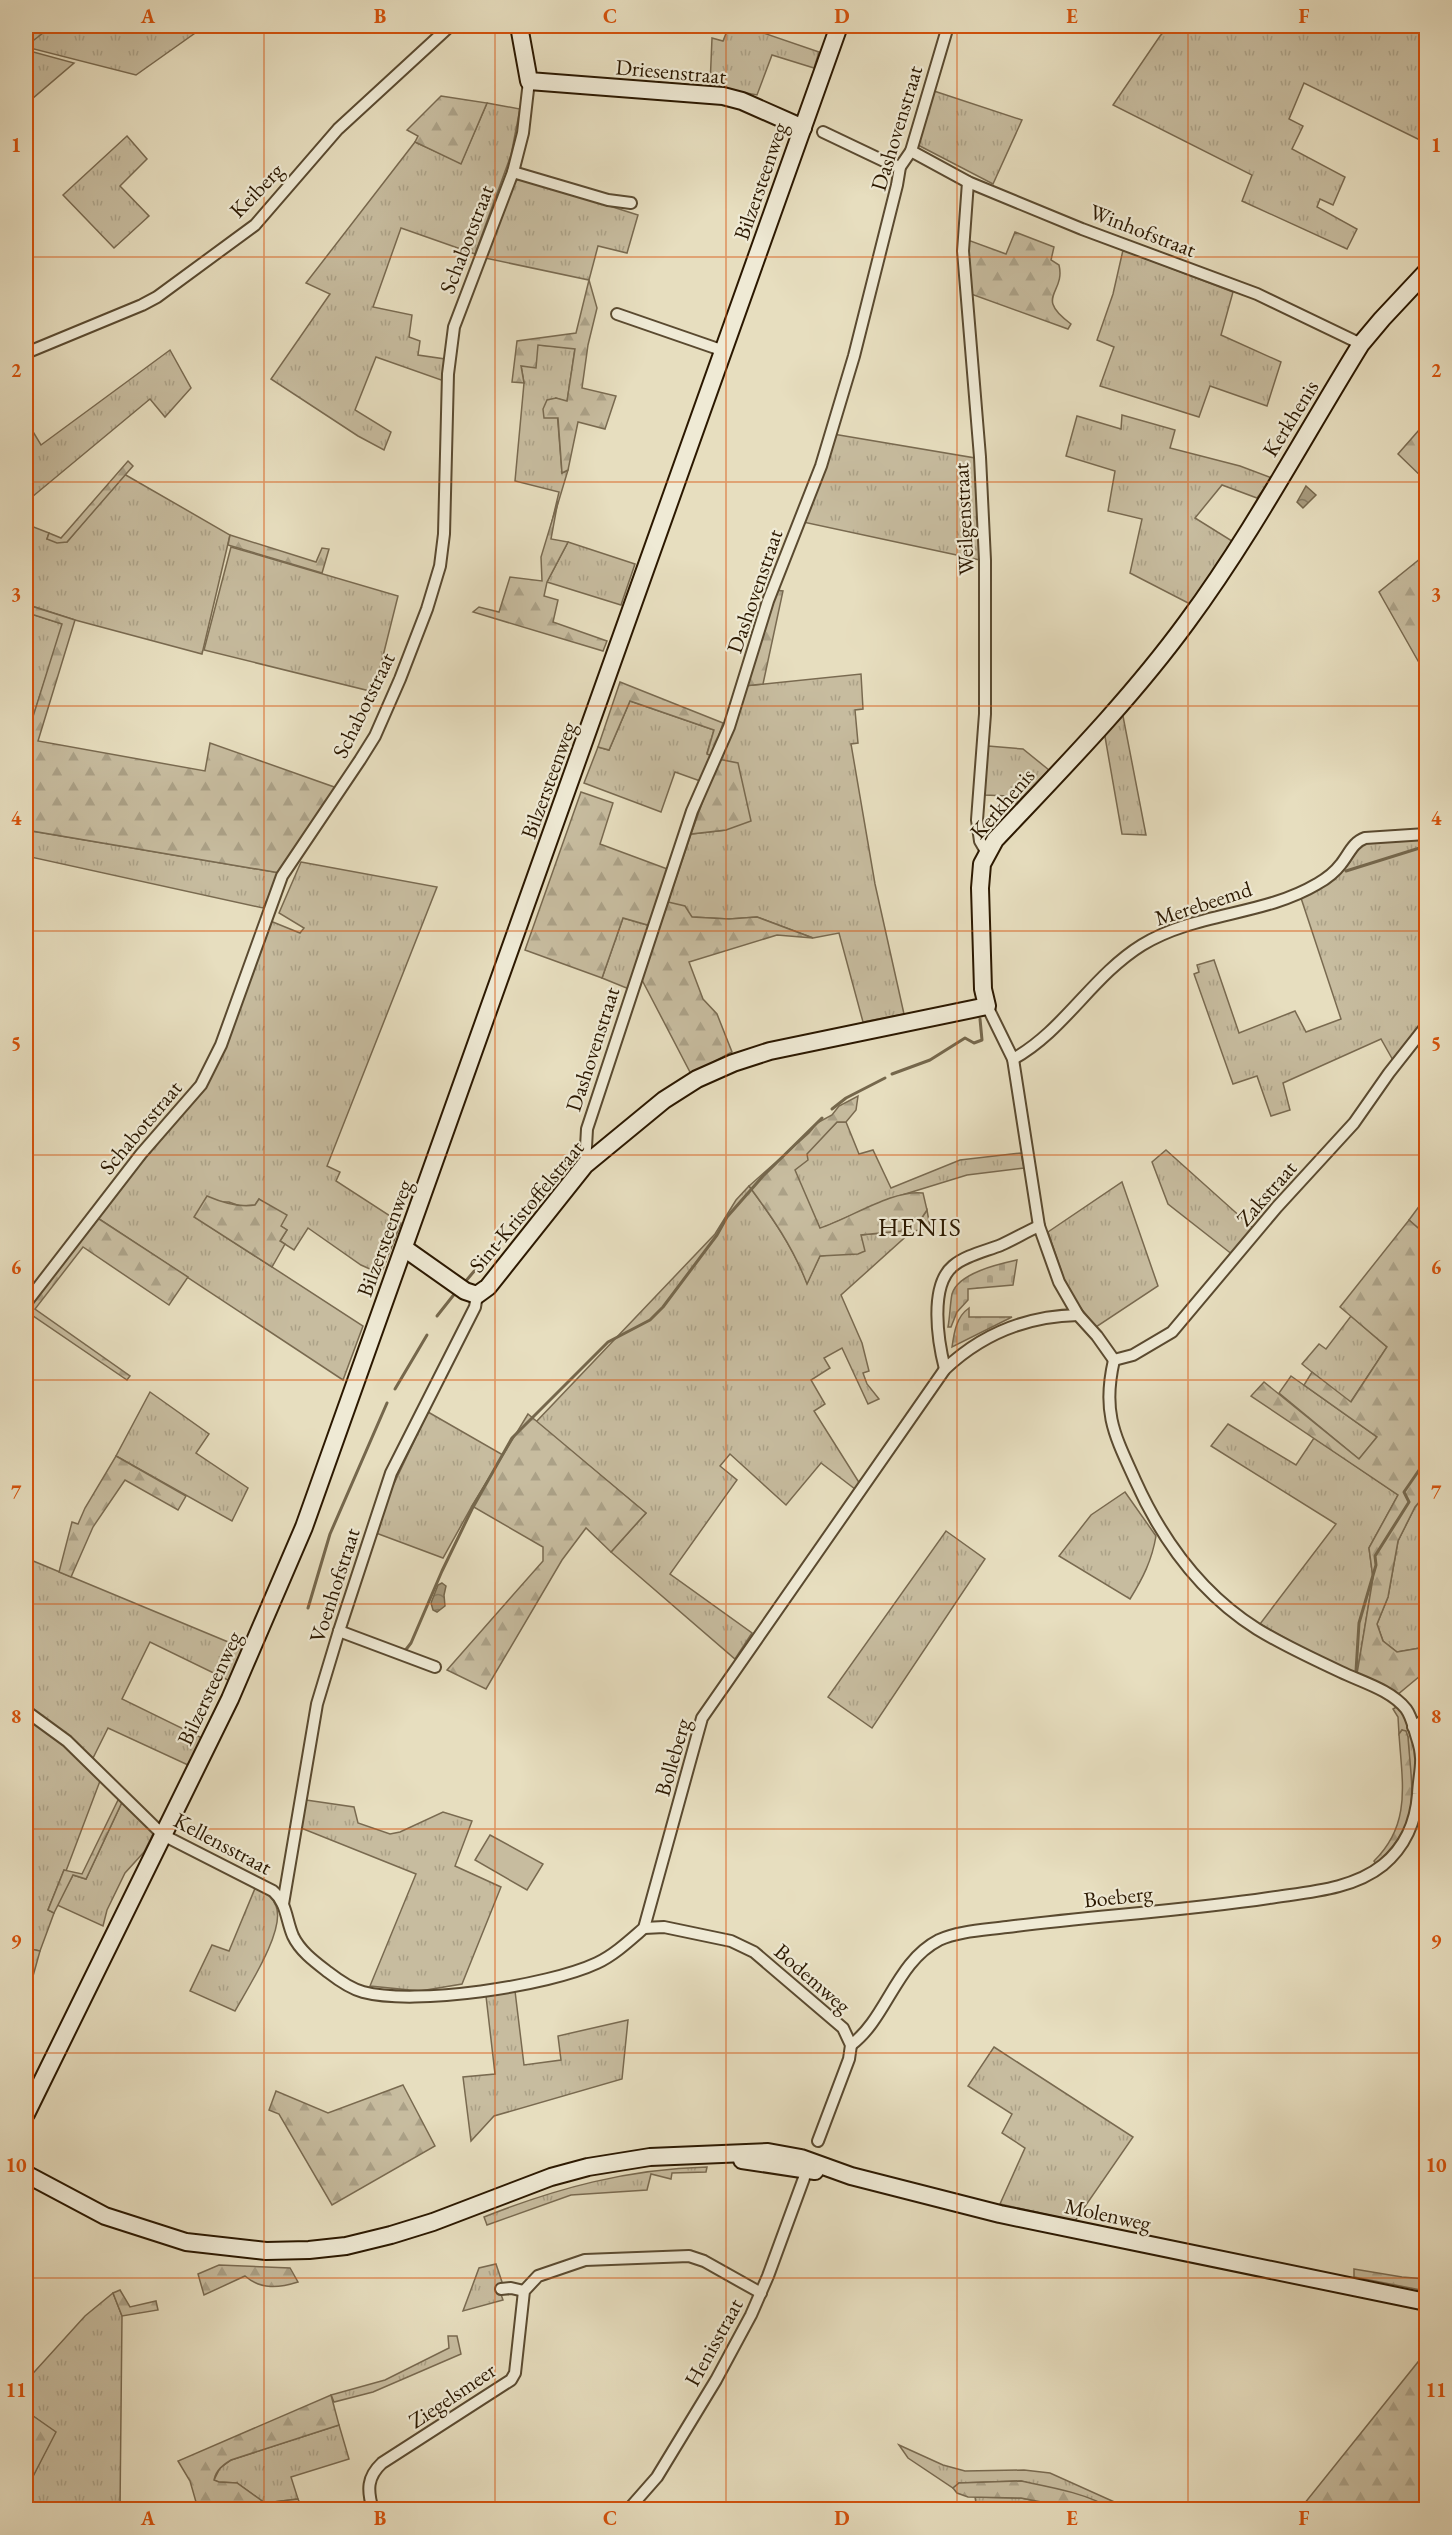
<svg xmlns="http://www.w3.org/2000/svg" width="1452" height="2535" font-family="'EB Garamond',serif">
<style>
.grass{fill:url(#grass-tufts);stroke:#796a50;stroke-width:1.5}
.forest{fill:url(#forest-firs);stroke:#796a50;stroke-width:1.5}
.cemetery{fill:url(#cemetery-stones);stroke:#796a50;stroke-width:1.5}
.garden{fill:#c7bc9f;stroke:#796a50;stroke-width:1.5}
.water{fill:url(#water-waves);stroke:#75674c;stroke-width:1.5}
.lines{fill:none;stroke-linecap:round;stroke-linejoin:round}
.stream{stroke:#75674c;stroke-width:3}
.street-casing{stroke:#5a4a30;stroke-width:14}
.secondary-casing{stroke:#2b1800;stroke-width:20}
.street{stroke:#efead5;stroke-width:10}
.secondary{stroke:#efead5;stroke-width:16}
.grid{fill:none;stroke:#d5520b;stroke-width:1.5;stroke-opacity:0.55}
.labels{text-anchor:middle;stroke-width:4.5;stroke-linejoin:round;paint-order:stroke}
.street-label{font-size:22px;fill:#2b1800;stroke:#efead5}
.quarter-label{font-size:26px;letter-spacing:1.5px;fill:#2b1800;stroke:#efead5}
.neatline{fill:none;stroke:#d5520b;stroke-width:2}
.grid-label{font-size:20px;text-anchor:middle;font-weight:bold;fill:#d5520b}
</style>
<defs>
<pattern id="grass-tufts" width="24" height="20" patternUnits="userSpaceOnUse" patternTransform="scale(1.5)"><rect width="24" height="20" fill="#c7bc9f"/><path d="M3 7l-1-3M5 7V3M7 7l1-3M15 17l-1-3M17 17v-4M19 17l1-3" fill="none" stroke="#aba187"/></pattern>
<pattern id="forest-firs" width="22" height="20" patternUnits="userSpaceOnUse" patternTransform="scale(1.5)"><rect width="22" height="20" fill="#c7bc9f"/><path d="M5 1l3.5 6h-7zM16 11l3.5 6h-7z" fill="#aba187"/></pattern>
<pattern id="cemetery-stones" width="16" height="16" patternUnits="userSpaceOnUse" patternTransform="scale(1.5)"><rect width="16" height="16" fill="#c7bc9f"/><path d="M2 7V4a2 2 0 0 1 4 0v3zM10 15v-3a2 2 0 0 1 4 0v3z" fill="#aba187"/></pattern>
<pattern id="water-waves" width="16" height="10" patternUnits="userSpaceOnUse" patternTransform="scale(1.5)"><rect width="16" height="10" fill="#a79b7e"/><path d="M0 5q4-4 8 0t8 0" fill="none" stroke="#887d65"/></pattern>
</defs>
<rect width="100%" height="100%" fill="#e7debf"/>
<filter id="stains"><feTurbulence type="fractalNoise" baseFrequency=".00333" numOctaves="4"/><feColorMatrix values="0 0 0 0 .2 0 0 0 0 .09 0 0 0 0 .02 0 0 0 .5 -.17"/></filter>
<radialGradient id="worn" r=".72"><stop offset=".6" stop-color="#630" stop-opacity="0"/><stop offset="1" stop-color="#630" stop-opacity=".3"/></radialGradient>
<g class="grass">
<polygon points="49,26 205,26 136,75 26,47 26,38 30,43"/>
<polygon points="729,26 743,26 819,52 814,68 772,55 757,95 710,86 712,38 723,41"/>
<polygon points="1169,26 1426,26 1426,143 1304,83 1289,119 1303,126 1292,149 1345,177 1333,205 1320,199 1317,207 1357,229 1347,249 1242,201 1252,175 1113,105 1160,36"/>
<polygon points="26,50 74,63 26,104"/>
<polygon points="934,91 1022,120 993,184 918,145"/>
<polygon points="487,103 520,109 511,155 475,254 401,228 373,307 412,315 409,337 420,341 418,355 445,359 444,381 376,357 355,410 391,432 384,450 358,436 271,379 330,294 306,283 415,142 461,163"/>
<polygon points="127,136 147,159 120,186 149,216 114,248 63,195"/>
<polygon points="521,178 638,215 627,253 598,246 589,280 485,258 513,182"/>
<polygon points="1123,250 1233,292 1221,335 1281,362 1267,406 1210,386 1199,417 1100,386 1114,347 1097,340 1113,294"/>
<polygon points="538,345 575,348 567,402 556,398 562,473 568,470 550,530 559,492 515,481 524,383 521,365"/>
<polygon points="170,350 191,388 165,417 150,399 26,502 26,436 32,430 41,445"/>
<polygon points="1122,415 1175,430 1170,448 1240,466 1272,478 1257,498 1222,485 1195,518 1232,541 1192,605 1130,573 1142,519 1108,511 1115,471 1066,456 1077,416 1121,429"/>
<polygon points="833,434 975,458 980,560 803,522"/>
<polygon points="124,474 230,535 202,654 75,620 32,606 31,614 63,624 26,739 26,524 49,533 47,539 67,542"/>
<polygon points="568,542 635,564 621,605 547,582"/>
<polygon points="231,547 398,596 374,692 204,650"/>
<polygon points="861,674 863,709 855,710 858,743 851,744 875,884 904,1014 863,1022 839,933 813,938 757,917 729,919 692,917 668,902 691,834 726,830 718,759 744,686"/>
<polygon points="630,701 714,730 707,753 712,756 703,782 675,772 661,812 584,783 598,747 609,750"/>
<polygon points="1122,711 1146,835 1122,834 1104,731"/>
<polygon points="988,746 1023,749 1049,770 1016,804 1010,796 984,795"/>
<polygon points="26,830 280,873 263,908 26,856"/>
<path d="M1426 839V1021L1394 1062 1381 1039 1283 1083 1290 1110 1271 1116 1257 1076 1233 1084 1194 974 1199 972 1197 965 1214 960 1239 1033 1295 1011 1306 1032 1341 1019 1301 898C1316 889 1333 882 1345 868 1352 860 1356 848 1366 843Z"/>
<polygon points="301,862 437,887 327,1166 340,1172 336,1181 401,1223 381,1274 361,1265 308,1228 294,1250 280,1241 287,1230 281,1226 259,1199 255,1205 240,1206 229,1202 220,1202 195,1217 363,1326 343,1380 96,1217 195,1099 268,920 300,933 304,928 279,913"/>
<polygon points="623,918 651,926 629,989 602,978"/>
<polygon points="837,1122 846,1122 859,1154 873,1150 891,1188 960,1160 1021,1153 1024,1168 967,1175 889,1199 820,1229 794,1170 807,1160 806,1154"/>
<polygon points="1166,1150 1253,1228 1233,1255 1168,1204 1152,1162"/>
<polygon points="1122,1182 1158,1286 1096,1327 1075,1301 1064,1279 1048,1232"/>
<path d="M749 1186C772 1217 793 1247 807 1283L820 1256 864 1251 860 1235 901 1231 907 1218 921 1219 927 1210 930 1227 911 1232 841 1295 862 1343 869 1371 863 1373 867 1384 879 1399 868 1404 842 1348 824 1358 830 1368 811 1380 825 1404 814 1411 860 1484 855 1489 821 1463 786 1505 730 1454 720 1466 737 1480 670 1574 752 1633 735 1659 611 1552 646 1513 536 1422 715 1234 736 1200Z"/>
<polygon points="1426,1197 1426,1235 1409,1220"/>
<polygon points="1351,1316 1387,1347 1350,1403 1302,1364 1319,1344 1326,1349"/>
<polygon points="1291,1376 1377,1437 1359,1459 1279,1393"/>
<polygon points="150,1392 209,1434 196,1453 248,1488 232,1521 116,1456"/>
<polygon points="428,1412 503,1455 472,1506 443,1558 376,1533 391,1490"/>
<polygon points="1228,1424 1296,1465 1314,1438 1398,1495 1369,1548 1373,1578 1357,1674 1312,1653 1260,1624 1336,1524 1211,1446"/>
<path d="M1125 1492 1156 1536C1152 1560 1143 1578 1130 1599L1059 1556 1091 1515Z"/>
<polygon points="1426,1494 1426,1647 1397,1652 1383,1641 1377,1624 1388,1597 1398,1541 1415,1507"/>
<polygon points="946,1531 985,1559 872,1728 828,1697"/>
<polygon points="26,1558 245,1649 230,1681 150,1642 122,1699 202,1738 188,1765 108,1728 93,1758 52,1723 26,1704"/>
<path d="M1398 1706C1422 1731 1416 1774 1412 1805L1408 1737 1402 1730 1399 1734 1398 1717 1393 1709Z"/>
<polygon points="26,1718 56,1736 100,1781 66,1871 64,1870 48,1910 54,1913 40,1951 26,1948"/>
<polygon points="123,1800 154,1832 144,1852 125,1873 107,1910 103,1926 57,1905 73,1875 86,1879"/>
<polygon points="306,1800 354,1807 358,1823 390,1834 400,1832 443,1812 472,1821 455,1866 501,1887 462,1984 420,1991 370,1986 416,1874 301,1828"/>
<path d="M256 1886C264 1892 273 1897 276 1906 286 1930 247 1989 235 2011L190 1991 212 1945 229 1951Z"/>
<polygon points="515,1991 524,2065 561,2060 558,2036 628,2020 622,2079 494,2116 471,2141 463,2077 495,2074 486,1996"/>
<polygon points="994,2047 1133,2137 1075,2221 1000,2204 1025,2148 1002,2133 1012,2114 968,2086"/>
<path d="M707 2167 706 2172 672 2173 671 2179 651 2174 647 2190 571 2195 487 2225 484 2217C557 2188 628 2169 707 2167Z"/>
<polygon points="496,2264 503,2285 498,2286 503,2300 463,2311 479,2268"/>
<polygon points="113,2293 122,2316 120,2509 26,2509 26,2490 55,2432 26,2411 26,2381 85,2316"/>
<polygon points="448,2336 457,2336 461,2354 373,2392 334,2402 331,2395 385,2380 449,2348"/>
<polygon points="339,2425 349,2459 291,2477 298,2499 265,2503 237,2483 218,2482 214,2480 220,2468 231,2460"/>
<polygon points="899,2445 943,2465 965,2471 1024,2470 1050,2473 1130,2509 1112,2509 1103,2504 1080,2496 1021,2481 959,2483 953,2488 908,2458"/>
<polygon points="975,2497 1021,2498 1077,2509 977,2509"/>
</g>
<g class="forest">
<polygon points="26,26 49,26 51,27 30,43 26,38"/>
<polygon points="441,96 487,103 461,164 415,142 418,136 407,130"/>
<path d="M1015 232 1054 247 1051 260 1059 265C1066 294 1033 296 1071 324L1068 329 971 294 968 240 1006 254Z"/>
<polygon points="589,280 597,308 588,345 582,388 616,396 605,429 578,422 568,470 562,473 558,418 544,418 543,409 547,400 556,398 567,401 575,349 538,345 536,368 521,366 524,383 512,382 517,341 576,333"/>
<polygon points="1426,422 1426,481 1398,454"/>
<polygon points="128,461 133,466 67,542 57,543 47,539 49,533 61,538"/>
<polygon points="558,501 551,539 568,542 547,582 544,596 558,600 553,622 607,641 603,651 473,612 479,607 499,612 510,577 542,581 541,557"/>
<polygon points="230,535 316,562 322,548 329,549 322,573 228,545"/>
<polygon points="1426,554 1426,675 1379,592"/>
<polygon points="775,590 783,591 763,684 744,686"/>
<polygon points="31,606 75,620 38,741 205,771 210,743 337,788 280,873 26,830 26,739 62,624 31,614"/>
<polygon points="620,682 723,723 712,756 707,754 714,730 630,701 609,750 598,747"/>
<polygon points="718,759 738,763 751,821 726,830 691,834"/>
<polygon points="581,792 613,803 600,844 670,870 651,926 623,918 602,978 525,950"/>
<polygon points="668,902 685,906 692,917 729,919 757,917 813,938 777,935 689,962 703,999 717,1014 732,1052 691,1074 642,980"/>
<path d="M858 1096 856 1110 846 1122H837L807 1154 808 1160 795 1170 820 1228C849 1219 893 1189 923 1193L927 1210 921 1219 907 1220 901 1231 861 1235 865 1251 858 1254 820 1256 807 1284C793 1247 772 1217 749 1186L809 1133 817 1123 832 1115 839 1106Z"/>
<path d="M207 1196C221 1202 239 1208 255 1205L259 1199 287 1215 281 1226 287 1230 280 1241 285 1244 272 1267 194 1217Z"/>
<polygon points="96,1217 188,1277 169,1305 83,1247 35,1309 130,1376 127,1380 26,1311 26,1307"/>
<polygon points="1409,1220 1426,1235 1426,1494 1415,1507 1398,1541 1388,1597 1377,1624 1383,1641 1397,1652 1426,1647 1426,1671 1397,1695 1357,1674 1373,1578 1369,1548 1398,1495 1251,1396 1264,1382 1359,1459 1377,1437 1304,1385 1312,1372 1351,1402 1387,1347 1340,1307"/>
<polygon points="528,1414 646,1513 611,1552 586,1528 562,1560 486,1689 447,1670 543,1561 543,1547 472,1506"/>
<polygon points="116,1456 186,1496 178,1510 125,1480 93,1527 71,1577 59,1572 72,1522 78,1524 85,1508"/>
<path d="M1402 1730 1406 1731 1408 1737C1412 1794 1422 1822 1376 1864L1374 1861C1412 1824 1402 1782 1399 1734Z"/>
<polygon points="120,1796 123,1800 86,1879 73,1875 54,1913 48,1910 64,1870 82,1874"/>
<polygon points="26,1948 40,1951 28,1994 26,1994"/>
<polygon points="403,2085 435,2146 332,2205 279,2114 269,2110 276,2091 328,2113"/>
<path d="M219 2265 290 2268 298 2282C279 2288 261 2290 245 2276L204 2295 198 2274Z"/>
<polygon points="1354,2269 1402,2277 1426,2279 1426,2291 1354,2277"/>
<polygon points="120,2290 130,2307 156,2301 158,2310 122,2316 113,2293"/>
<polygon points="1426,2352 1426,2506 1423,2510 1300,2509"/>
<path d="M331 2395 339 2425 231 2460C223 2465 216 2470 214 2480L219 2482 237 2483 265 2503 298 2499 302 2508 198 2509 190 2481 178 2461Z"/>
<polygon points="26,2411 56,2432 26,2490 26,2457 33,2444 26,2439"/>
<path d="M1021 2481C1050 2487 1086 2493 1112 2509H1077L1021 2498 968 2497 957 2493 953 2488 959 2483Z"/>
</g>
<g class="cemetery">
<path d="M1017 1260 1013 1285 968 1289V1300L957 1312 951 1327H948C950 1316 950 1304 952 1294 958 1273 999 1264 1017 1260Z"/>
<path d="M969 1308V1317H1012L952 1347C954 1333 956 1317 969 1308Z"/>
</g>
<polygon class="garden" points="490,1835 543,1864 527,1890 475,1860"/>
<g class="water">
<polygon points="1306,486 1316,495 1303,508 1297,502"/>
<polygon points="442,1583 446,1586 444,1595 445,1606 437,1612 433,1610 431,1603 438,1585"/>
</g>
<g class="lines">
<g class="stream">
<polyline points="1346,871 1426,846"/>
<polyline points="892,1074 930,1060 965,1038 974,1043 982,1040 980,1019"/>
<polyline points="832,1109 846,1098 885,1078"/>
<polyline points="530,1207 578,1151"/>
<polyline points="465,1282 492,1250"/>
<polyline points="437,1316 456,1292"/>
<polyline points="395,1389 427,1335"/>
<polyline points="308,1608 330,1534 387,1403"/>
<polyline points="404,1652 411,1643 442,1571 472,1509 512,1438 608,1342 650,1320 663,1307 717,1235 727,1217 763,1176 822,1118"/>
<polyline points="1356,1671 1359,1623 1376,1565 1375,1556 1409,1502 1404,1492 1426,1460"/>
</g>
<defs>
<g id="street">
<polyline points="823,132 886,162 900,167"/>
<polyline points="911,151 968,182 1082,229 1257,294 1361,344"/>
<polyline points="513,172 608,200 631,203"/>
<polyline points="968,182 963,251 980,457 985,560 985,714 977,820 980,841 987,853"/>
<polyline points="617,314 724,351"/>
<polyline points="26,353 142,305 157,297 255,225 338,129 450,26"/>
<polyline points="987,1006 1013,1059 1039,1226 1059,1282 1078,1315 1097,1336 1114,1360"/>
<path d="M1013 1059C1064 1031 1092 976 1142 945 1196 912 1263 916 1317 884 1326 879 1335 872 1341 864 1349 854 1353 842 1365 838L1426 834"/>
<polyline points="585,1165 587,1129 692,811 729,727 768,601 821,466 854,356 897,185 900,167 911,151 948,26"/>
<polyline points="26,1303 141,1154 201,1085 221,1045 282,876 360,760 375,736 400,679 427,609 440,566 444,534 448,374 454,327 513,172 523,133 529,81"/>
<polyline points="1114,1360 1133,1355 1172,1332 1277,1207 1354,1123 1389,1073 1426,1026"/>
<path d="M945 1369C938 1342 929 1286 953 1266 966 1255 986 1251 1001 1245 1014 1239 1026 1232 1039 1226"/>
<polyline points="339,1631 435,1667"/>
<path d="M26 1711 67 1741 163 1835 273 1891C287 1903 286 1920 293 1936 300 1951 315 1962 328 1972 337 1979 352 1989 363 1992 415 2006 548 1986 597 1963 614 1955 629 1941 644 1928L702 1718 945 1369C982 1334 1026 1316 1078 1315"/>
<polyline points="1413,1727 1426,1719"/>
<polyline points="283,1904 317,1704 339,1631 391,1473 475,1307 477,1295"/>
<polyline points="644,1928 664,1927 731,1941 754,1952 843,2028 851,2045 849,2059 818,2141"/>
<path d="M851 2045C887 2018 896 1962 939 1940 958 1931 985 1930 1007 1927 1094 1916 1182 1911 1269 1898 1307 1892 1352 1890 1383 1865 1405 1847 1416 1821 1418 1794 1419 1772 1425 1761 1417 1738 1414 1729 1412 1717 1406 1709 1391 1690 1362 1682 1341 1672 1313 1659 1283 1645 1257 1629 1200 1593 1162 1540 1135 1480 1114 1434 1102 1412 1114 1360"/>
<polyline points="501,2289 511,2288 524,2291"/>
<path d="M373 2510C367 2490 367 2477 382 2463L511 2380 515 2373 524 2291 538 2276 585 2260 689 2256 704 2261 761 2293"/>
<polyline points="628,2510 657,2477 716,2380 751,2315 768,2276 804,2178"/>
</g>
<g id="secondary">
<polyline points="519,26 529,81 723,96 742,101 803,128"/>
<path d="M404 1248 465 1291 477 1295 488 1287 585 1165 664 1100 697 1079 733 1063 770 1051 987 1006 983 989 980 888 982 864 995 840C1061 770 1130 700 1187 622 1252 534 1304 436 1361 344L1382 319 1426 272"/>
<polyline points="26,2114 230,1699 304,1527 839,26"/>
<polyline points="742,2160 815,2171"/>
<polyline points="26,2174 105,2216 186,2242 266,2251 309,2250 346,2246 391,2235 433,2222 551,2177 588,2167 650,2157 768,2152 801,2158 851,2176 1000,2214 1426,2302"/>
</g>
</defs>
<use href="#street" class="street-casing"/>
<use href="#secondary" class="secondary-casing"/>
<use href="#street" class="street"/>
<use href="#secondary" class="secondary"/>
</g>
<path class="grid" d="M264 26V2510M495 26V2510M726 26V2510M957 26V2510M1188 26V2510M26 257H1426M26 482H1426M26 706H1426M26 931H1426M26 1155H1426M26 1380H1426M26 1604H1426M26 1829H1426M26 2053H1426M26 2278H1426"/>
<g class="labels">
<g class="street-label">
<text transform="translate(671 71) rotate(5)" y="8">Driesenstraat</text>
<text transform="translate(896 128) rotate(-73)" y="8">Dashovenstraat</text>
<text transform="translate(760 181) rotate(-71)" y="8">Bilzersteenweg</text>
<text transform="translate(256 190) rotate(-46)" y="8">Keiberg</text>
<text transform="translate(1143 230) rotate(21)" y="8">Winhofstraat</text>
<text transform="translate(466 239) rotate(-69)" y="8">Schabotstraat</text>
<text transform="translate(1290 418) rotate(-58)" y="8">Kerkhenis</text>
<text transform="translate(963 519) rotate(-93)" y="8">Weilgenstraat</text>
<text transform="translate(754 591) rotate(-71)" y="8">Dashovenstraat</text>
<text transform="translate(363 705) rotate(-64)" y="8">Schabotstraat</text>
<text transform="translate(548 780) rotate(-70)" y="8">Bilzersteenweg</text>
<text transform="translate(1002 803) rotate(-49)" y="8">Kerkhenis</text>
<text transform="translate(1203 903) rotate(-18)" y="8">Merebeemd</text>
<text transform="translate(592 1049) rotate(-72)" y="8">Dashovenstraat</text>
<text transform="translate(140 1127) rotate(-50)" y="8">Schabotstraat</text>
<text transform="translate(1266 1193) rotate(-49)" y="8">Zakstraat</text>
<text transform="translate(526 1206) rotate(-50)" y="8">Sint-Kristoffelstraat</text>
<text transform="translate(384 1238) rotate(-70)" y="8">Bilzersteenweg</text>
<text transform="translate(334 1585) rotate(-72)" y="8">Voenhofstraat</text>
<text transform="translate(209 1688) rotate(-65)" y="8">Bilzersteenweg</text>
<text transform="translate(672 1757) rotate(-74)" y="8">Bolleberg</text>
<text transform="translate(223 1843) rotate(28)" y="8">Kellensstraat</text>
<text transform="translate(1118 1896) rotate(-6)" y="8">Boeberg</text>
<text transform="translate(813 1978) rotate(41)" y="8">Bodemweg</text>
<text transform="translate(1108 2214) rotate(12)" y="8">Molenweg</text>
<text transform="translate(713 2342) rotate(-61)" y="8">Henisstraat</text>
<text transform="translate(452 2395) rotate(-34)" y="8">Ziegelsmeer</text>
</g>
<g class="quarter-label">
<text x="920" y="1236">HENIS</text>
</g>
</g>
<rect width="1452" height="2535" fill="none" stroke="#e7debf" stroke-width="66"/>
<rect x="33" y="33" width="1386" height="2469" class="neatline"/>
<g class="grid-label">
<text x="148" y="23">A</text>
<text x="380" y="23">B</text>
<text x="610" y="23">C</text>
<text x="842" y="23">D</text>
<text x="1072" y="23">E</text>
<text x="1304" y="23">F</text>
<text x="16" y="152">1</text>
<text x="1436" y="152">1</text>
<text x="16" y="377">2</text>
<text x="1436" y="377">2</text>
<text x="16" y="601">3</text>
<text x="1436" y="601">3</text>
<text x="16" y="825">4</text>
<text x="1436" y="825">4</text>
<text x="16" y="1050">5</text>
<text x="1436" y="1050">5</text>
<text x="16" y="1274">6</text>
<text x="1436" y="1274">6</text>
<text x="16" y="1499">7</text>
<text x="1436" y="1499">7</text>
<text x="16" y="1723">8</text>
<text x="1436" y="1723">8</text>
<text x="16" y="1948">9</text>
<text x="1436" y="1948">9</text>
<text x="16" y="2172">10</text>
<text x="1436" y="2172">10</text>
<text x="16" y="2397">11</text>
<text x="1436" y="2397">11</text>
<text x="148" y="2525">A</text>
<text x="380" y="2525">B</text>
<text x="610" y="2525">C</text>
<text x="842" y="2525">D</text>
<text x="1072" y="2525">E</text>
<text x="1304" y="2525">F</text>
</g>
<rect width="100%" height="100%" filter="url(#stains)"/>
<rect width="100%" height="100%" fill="url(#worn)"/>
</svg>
